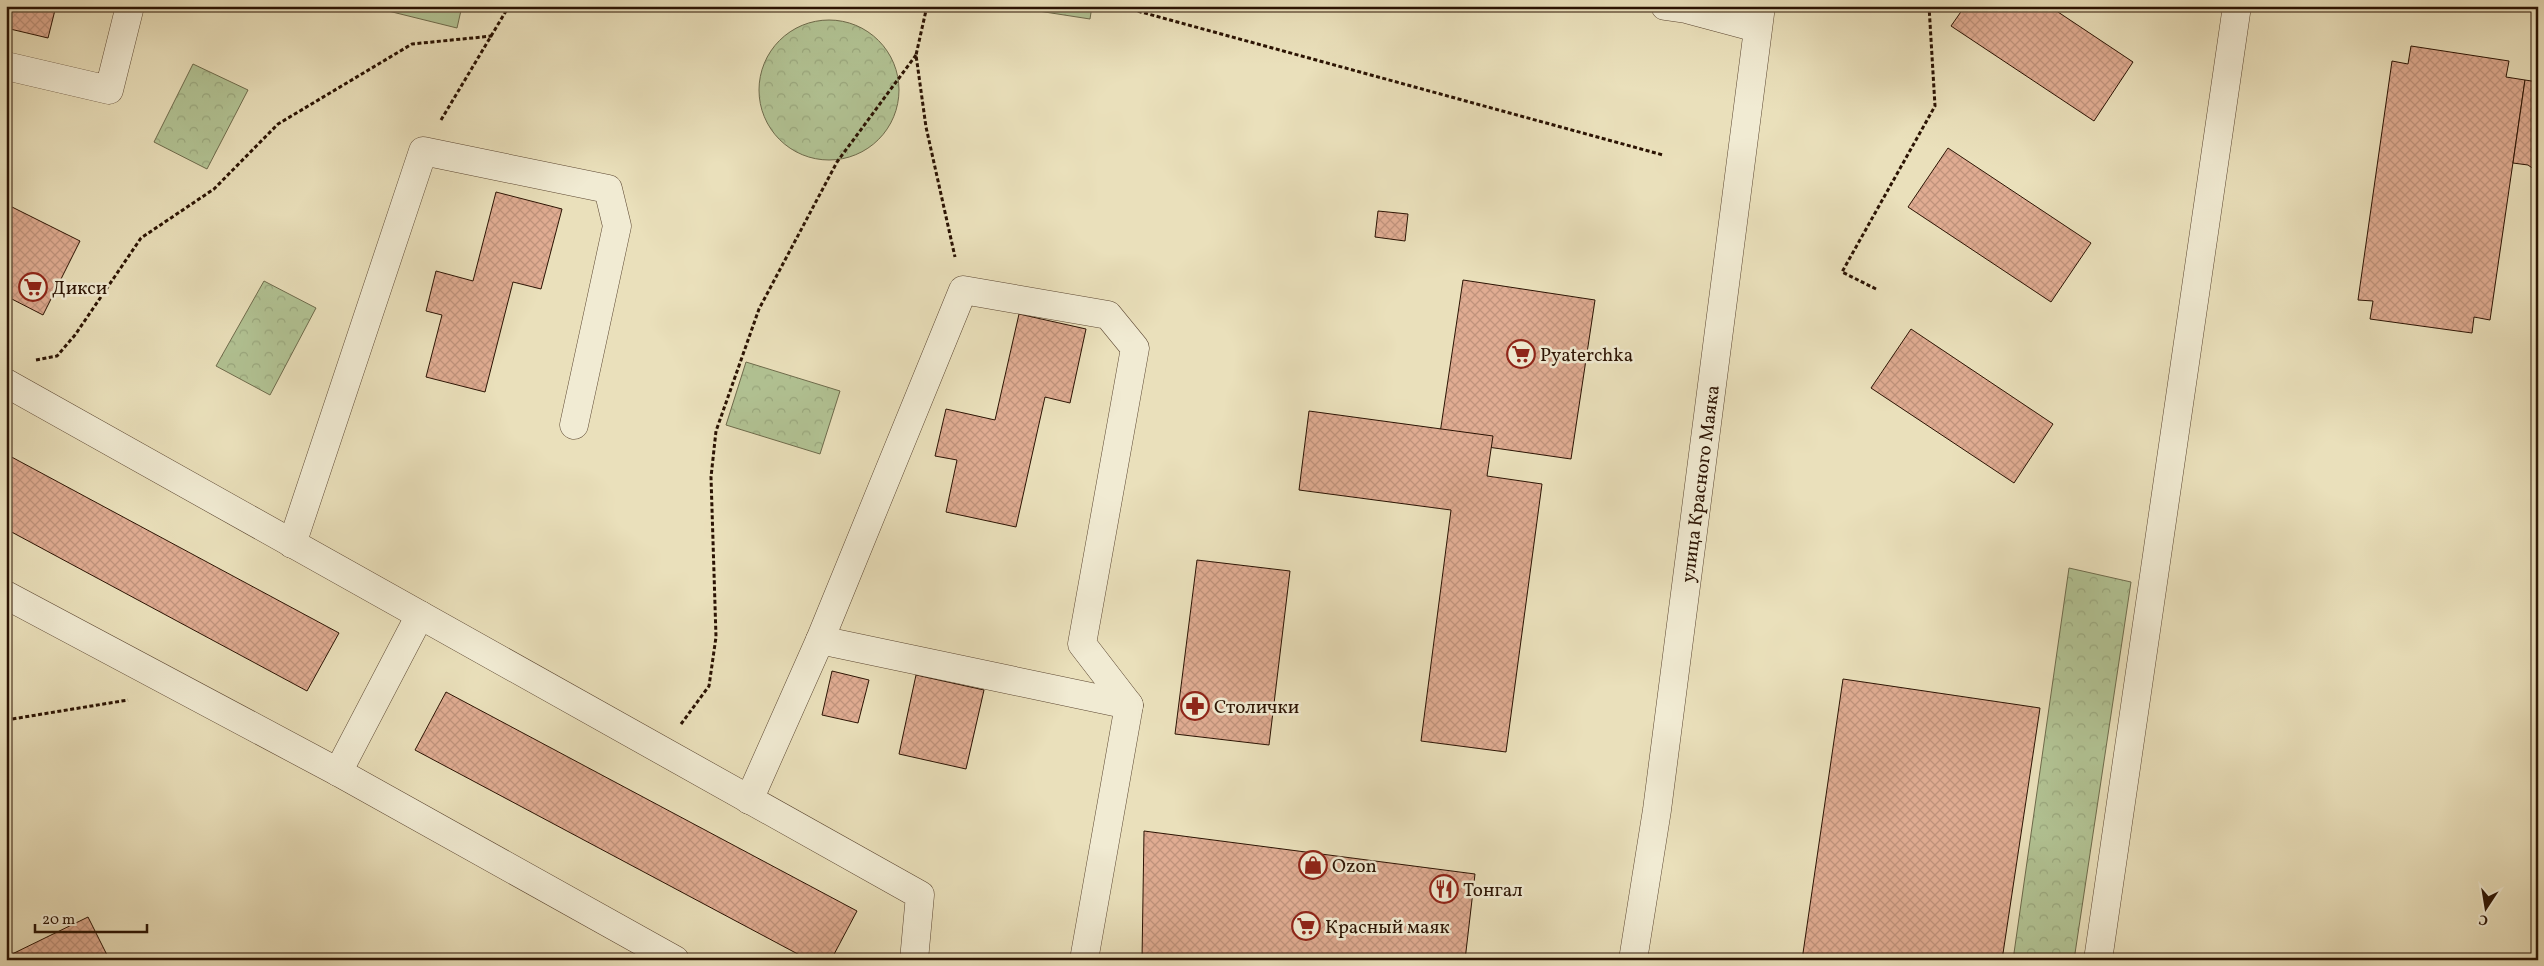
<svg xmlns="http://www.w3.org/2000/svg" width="2544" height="966" font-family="Vollkorn,serif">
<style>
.green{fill:#b2c394;stroke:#6e6b4c}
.forest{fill:url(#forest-firs);stroke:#6e6b4c}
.park{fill:url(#park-crowns);stroke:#6e6b4c}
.building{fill:url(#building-cross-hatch);stroke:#2b1303}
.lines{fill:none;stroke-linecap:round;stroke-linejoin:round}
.minor-casing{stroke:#5b4631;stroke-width:29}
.path{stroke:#2b1303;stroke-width:3;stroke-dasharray:4 2.5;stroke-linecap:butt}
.minor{stroke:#f1ebd3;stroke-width:28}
.labels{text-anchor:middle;stroke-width:5;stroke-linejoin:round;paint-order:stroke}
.poi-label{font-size:19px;fill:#2b1303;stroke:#f1ebd3;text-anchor:start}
.street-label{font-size:19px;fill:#2b1303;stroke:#f1ebd3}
</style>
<defs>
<pattern id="forest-firs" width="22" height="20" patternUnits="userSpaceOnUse" patternTransform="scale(1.25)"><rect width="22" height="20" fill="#b2c394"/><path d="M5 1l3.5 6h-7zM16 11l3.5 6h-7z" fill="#99a77e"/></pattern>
<pattern id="park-crowns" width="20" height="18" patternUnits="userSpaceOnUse" patternTransform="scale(1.25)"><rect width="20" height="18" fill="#b2c394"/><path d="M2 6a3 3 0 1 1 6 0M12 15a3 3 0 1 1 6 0" fill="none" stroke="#99a77e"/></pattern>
<pattern id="building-cross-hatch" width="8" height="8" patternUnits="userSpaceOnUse" patternTransform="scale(1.25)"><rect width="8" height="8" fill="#e0ac92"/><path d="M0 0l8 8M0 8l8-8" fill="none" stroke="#c0937c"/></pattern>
</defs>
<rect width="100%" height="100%" fill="#eae0bb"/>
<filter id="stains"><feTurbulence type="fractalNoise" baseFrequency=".004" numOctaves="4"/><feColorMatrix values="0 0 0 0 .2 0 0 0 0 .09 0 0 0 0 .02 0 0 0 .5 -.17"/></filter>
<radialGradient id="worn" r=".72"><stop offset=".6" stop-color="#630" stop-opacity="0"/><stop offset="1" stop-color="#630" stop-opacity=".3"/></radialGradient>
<polygon class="green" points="368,6 462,6 457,28"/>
<polygon class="forest" points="1006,6 1092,6 1090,19"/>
<g class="park">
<circle cx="829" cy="90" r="70"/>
<polygon points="193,64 248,90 207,169 154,142"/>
<polygon points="264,281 316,308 270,395 216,366"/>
<polygon points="746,362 840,391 820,454 726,425"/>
<polygon points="2069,568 2131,582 2074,960 2013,960"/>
</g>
<g class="building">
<polygon points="6,6 56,6 48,38 6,28"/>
<polygon points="1965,6 2049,6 2133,62 2094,121 1951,26"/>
<polygon points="2411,46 2509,61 2506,77 2525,80 2490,320 2474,317 2472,333 2370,319 2373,301 2358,300 2392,61 2408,64"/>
<polygon points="2525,80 2538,82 2538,172 2528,165 2513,163"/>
<polygon points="1948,148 2091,243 2051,302 1908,207"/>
<polygon points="496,192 562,209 541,289 513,282 485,392 426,377 442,315 426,311 436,271 473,281"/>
<polygon points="6,204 80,241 43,315 6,296"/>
<polygon points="1378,211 1408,214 1405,241 1375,237"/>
<polygon points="1463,280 1595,300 1571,459 1439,440"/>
<polygon points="1019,314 1086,329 1070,403 1045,397 1016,527 946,512 957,460 935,456 946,409 995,420"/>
<polygon points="1911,329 2053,424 2014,483 1871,388"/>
<polygon points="1309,411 1493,436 1487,476 1542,484 1506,752 1421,741 1451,510 1299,490"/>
<polygon points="6,454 339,633 307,691 6,529"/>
<polygon points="1197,560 1290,571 1269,745 1175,734"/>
<polygon points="832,671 869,680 858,723 822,715"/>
<polygon points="916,675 984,690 966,769 899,754"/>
<polygon points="1843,679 2040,708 2002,960 1802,960"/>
<polygon points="446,692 857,911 831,960 809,960 415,750"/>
<polygon points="1144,831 1475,874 1465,960 1142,960"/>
<polygon points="88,917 108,957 103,960 6,960 6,957"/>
</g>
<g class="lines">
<defs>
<g id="minor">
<polyline points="1665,6 1686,9 1757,28"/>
<polyline points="6,66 109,90 130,6"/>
<polyline points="6,383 920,895 914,960"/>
<polyline points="292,544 423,151 608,189 617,226 574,425"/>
<polyline points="6,595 338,772 675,960"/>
<polyline points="820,640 963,290 1108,315 1135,348 1082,644 1129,705"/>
<polyline points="338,772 420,615"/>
<polyline points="749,800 820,640 1129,705 1084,960"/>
<path id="s1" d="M1633 960 1657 810 1761 6"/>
<polyline points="2098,960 2237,6"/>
</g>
</defs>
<use href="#minor" class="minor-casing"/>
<g class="path">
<polyline points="927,6 916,55 926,127 955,257"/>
<polyline points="1119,6 1663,155"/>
<polyline points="441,120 509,6"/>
<polyline points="1876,289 1842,272 1935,106 1929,6"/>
<polyline points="36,360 57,356 75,335 141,238 214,189 278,124 412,44 492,36"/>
<polyline points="6,720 128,700"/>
<polyline points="681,724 709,686 716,637 711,477 716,431 759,309 837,162 916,55"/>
</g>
<use href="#minor" class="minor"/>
</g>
<defs>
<symbol id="supermarket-ring" viewBox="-11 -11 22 22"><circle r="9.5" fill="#f1ebd3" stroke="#8f2418" stroke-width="1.5"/><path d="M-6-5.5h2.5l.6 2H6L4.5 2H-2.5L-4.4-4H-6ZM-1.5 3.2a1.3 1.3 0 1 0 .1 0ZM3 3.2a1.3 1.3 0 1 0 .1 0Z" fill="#8f2418"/></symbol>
<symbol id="pharmacy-ring" viewBox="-11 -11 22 22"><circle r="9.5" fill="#f1ebd3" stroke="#8f2418" stroke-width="1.5"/><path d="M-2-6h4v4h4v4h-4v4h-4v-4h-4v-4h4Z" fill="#8f2418"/></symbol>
<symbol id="shop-ring" viewBox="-11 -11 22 22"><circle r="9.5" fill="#f1ebd3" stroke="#8f2418" stroke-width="1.5"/><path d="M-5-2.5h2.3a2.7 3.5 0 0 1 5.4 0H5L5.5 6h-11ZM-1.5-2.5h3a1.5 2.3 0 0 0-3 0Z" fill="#8f2418"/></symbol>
<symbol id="restaurant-ring" viewBox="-11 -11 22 22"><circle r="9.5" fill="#f1ebd3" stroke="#8f2418" stroke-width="1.5"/><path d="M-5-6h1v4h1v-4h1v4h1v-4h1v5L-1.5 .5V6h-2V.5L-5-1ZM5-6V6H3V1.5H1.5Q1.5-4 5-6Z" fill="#8f2418"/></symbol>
</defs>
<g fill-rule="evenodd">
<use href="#supermarket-ring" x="17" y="271" width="32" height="32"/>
<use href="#supermarket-ring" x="1505" y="338" width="32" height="32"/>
<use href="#pharmacy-ring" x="1179" y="690" width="32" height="32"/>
<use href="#shop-ring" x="1297" y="849" width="32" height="32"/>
<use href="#restaurant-ring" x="1428" y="873" width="32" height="32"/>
<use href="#supermarket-ring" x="1290" y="910" width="32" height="32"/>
</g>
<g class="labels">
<g class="poi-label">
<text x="52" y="294">Дикси</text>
<text x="1540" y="361">Pyaterchka</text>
<text x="1214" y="713">Столички</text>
<text x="1332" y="872">Ozon</text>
<text x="1463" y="896">Тонгал</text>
<text x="1325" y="933">Красный маяк</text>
</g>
<g class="street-label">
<text dy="7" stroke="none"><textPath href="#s1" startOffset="481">улица Красного Маяка</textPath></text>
</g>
</g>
<rect width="2544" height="966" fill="none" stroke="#eae0bb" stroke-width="25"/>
<rect x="8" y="8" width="2529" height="951" fill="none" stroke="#2b1303" stroke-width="2.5"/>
<rect x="12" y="12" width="2519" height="941" fill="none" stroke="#2b1303"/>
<g transform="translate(2486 908) rotate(192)" stroke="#f1ebd3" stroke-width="4" paint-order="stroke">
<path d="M0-4L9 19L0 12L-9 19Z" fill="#2b1303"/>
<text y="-8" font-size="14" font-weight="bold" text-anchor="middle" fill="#2b1303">С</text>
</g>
<path d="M35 924v8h112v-8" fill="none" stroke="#2b1303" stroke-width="2.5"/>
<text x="42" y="924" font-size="15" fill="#2b1303" stroke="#f1ebd3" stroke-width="4" paint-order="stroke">20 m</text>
<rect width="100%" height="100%" filter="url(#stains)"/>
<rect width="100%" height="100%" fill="url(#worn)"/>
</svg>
